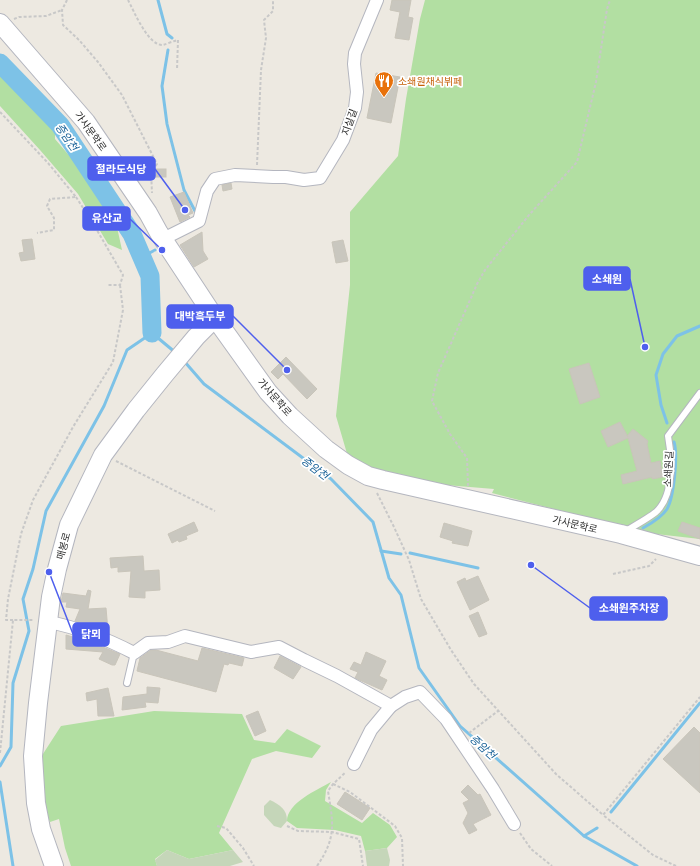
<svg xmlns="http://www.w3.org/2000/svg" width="700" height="866" font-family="Overpass,'Noto Sans KR',sans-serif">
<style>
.green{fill:#b2dfa2}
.cemetery{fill:#c5d6b9}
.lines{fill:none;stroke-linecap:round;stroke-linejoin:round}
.stream{stroke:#7dc2e7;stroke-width:3}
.river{stroke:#7dc2e7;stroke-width:19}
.building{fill:#c9c7bf;stroke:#c9c5ba}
.lane-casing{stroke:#b4b6bf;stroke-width:8}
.street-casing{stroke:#b4b6bf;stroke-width:14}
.secondary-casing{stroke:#b4b6bf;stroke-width:20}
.path{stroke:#c8c8c8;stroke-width:2;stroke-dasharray:3 2;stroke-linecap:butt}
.lane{stroke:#fff;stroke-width:6}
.street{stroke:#fff;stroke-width:12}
.secondary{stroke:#fff;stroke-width:18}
.labels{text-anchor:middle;stroke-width:3.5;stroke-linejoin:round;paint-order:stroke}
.food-label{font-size:10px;fill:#c56008;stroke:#fff;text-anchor:start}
.street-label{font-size:10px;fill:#2d2d2d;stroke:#fff}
.water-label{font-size:11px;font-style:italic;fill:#186197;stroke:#fff}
.leader{fill:none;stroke:#4e5fed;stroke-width:1.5}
.callout-dot{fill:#4e5fed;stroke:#fff;stroke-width:1.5}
.callout{fill:#4e5fed;stroke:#4e5fed;stroke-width:1.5}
.callout-label{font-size:11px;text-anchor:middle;font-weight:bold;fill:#fff}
</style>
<rect width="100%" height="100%" fill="#ede9e1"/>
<g class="green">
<polygon points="425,0 700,0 700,539 647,533 492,493 494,489 434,484 371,468 348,457 336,416 350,285 350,212 398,156 406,99 420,19"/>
<polygon points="0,74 55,130 55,139 90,180 113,209 122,250 108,244 78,194 40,150 0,106"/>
<polygon points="154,711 242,714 254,740 275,743 287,729 321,746 312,758 276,751 252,759 219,833 233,850 189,859 167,850 155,859 157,866 71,866 65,848 59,819 50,822 43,805 41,757 61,726"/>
<path d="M331 782 326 790 325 801 362 823 373 813 390 825 397 837 387 848 365 851 361 836 335 830 297 828 287 821C287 803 317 790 331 782Z"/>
</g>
<g class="cemetery">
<path d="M270 800C280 805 287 809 287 821L281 828 274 826 264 815V806Z"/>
<polygon points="387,848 390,860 389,866 367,866 365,851"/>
<polygon points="167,850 189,859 233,850 243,862 230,866 157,866 155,860"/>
</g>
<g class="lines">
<g class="stream">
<polyline points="158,0 167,34 172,38"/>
<polyline points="168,50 162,86 167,124 184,190 195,211"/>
<polyline points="142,257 155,250"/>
<polyline points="184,361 204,384 331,479 373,522 389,578 401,595 419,668 460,726 584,836 637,866"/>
<polyline points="667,423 661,405 656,375 663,354 677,336 700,326"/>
<path d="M643 528C652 523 662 517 667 509 674 497 678 455 674 442"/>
<polyline points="381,551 401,554"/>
<polyline points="410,553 478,568"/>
<polyline points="0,766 11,747 13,683 29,631 23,599 33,569 46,511 104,406 127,350 152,333 176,353"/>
<polyline points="0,782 13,866"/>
<polyline points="611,812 700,703"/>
<polyline points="584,836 597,828"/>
</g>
<polyline class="river" points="0,63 60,125 132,234 150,276 152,333"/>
</g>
<g class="building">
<polygon points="392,0 411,0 408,17 413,18 409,40 395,38 400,12 390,10"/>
<polygon points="376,73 400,77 391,123 367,118"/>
<rect x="156" y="169" width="10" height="8"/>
<polygon points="231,183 232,189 223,191 222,185"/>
<polygon points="184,192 193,213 188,215 190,217 180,222 170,197"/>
<polygon points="202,232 203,251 208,259 194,267 180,245"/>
<polygon points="32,239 35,259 21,261 19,253 24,252 22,240"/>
<polygon points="343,240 348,261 336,263 332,242"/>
<polygon points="286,357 317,389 307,399 283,374 278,379 271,372"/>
<polygon points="589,363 600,397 580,404 569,369"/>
<polygon points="620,422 628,437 627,436 633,429 648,441 647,444 651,463 660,461 663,477 652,479 652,477 623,484 621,475 637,471 628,438 608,447 601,431"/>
<polygon points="194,522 198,531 186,536 187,539 179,542 178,540 172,543 168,534"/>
<polygon points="682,522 700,528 700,539 678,531"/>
<polygon points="444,523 472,531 468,546 452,543 453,541 440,537"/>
<polygon points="143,556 144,571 159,570 160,590 145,591 145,598 129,597 131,571 118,572 118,567 111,568 110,558"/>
<polygon points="478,576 489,600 470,610 457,582 465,578 466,581"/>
<polygon points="88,590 91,591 88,609 106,608 108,631 105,631 75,621 80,609 66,607 67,602 61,602 63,593 86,596"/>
<polygon points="478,612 487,634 479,637 469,616"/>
<polygon points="66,635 90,642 120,654 115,665 112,665 99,659 103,652 66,649"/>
<polygon points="202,648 244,658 242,666 229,663 228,665 224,664 216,692 137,671 140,658 151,650 156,650 198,661"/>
<polygon points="366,652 386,661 379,676 387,680 382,690 355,678 358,672 350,669 354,662 361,665"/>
<polygon points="280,656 301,667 293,679 274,668"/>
<polygon points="147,687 160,688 158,703 145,702 146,707 122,710 123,697 147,694"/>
<polygon points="108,688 114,716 98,716 97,699 87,701 86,693"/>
<polygon points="258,711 266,731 255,736 246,716"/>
<polygon points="694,727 700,733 700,793 663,759"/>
<polygon points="468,785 478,795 480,794 491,815 473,824 477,830 469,834 463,823 468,813 463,803 469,800 461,792"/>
<polygon points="345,792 370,808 362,820 337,804"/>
</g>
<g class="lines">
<defs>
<g id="lane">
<path d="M624 532C632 527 653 516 658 510 674 493 672 457 668 436L700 393"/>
<polyline points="127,683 134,653"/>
</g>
<g id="street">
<polyline points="163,239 199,221 207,191 215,179 235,175 273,177 286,177 304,180 320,178 343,140 355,108 357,92 354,64 355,53 377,0"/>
<path d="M49 622C79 628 107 639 134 653L148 643 168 642 185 636 251 652 279 647 304 660 337 676 391 706 405 697 420 692 446 719 493 789 514 824"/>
<polyline points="354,764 371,730 391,706"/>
</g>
<g id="secondary">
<polyline points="0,23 86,122 148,213 159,233 215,318 268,392 290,416 326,449 348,465 368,476 383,480 621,534 700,556"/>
<polyline points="54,866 41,829 36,803 33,756 38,703 51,597 57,569 69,525 103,455 136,410 165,374 196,337 215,318"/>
</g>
</defs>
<use href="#lane" class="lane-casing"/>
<use href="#street" class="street-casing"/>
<use href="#secondary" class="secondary-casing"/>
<g class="path">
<polyline points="67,0 62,10 63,25 79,40 98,62 122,95 157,164 151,171 152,193"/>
<path d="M128 0C134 11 148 46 163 45 167 44 173 41 178 40L177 70"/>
<polyline points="14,19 19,17 46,16 62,10"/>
<polyline points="0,112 48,163 76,197 50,199 47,206 54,218 54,230 37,233"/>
<polyline points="257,165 261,70 266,38 264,20 273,11 273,0"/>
<polyline points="76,197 94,225 123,275 120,285 107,285"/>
<polyline points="116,461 215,511"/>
<polyline points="468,486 467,458 450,434 432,401 438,373 477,284 485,270 529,215 577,162 596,82 607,9 610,0"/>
<polyline points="377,493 394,527 409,560 421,599 451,650 474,684 556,774 603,815"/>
<polyline points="613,574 649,566 656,559"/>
<polyline points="13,620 6,620 8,599 21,534 33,500 73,427 113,362 123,310 120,285"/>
<polyline points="469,733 498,711"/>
<polyline points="0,753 13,620 34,620"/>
<polyline points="333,784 350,792 395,826 402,838 403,866"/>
<polyline points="217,826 226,828 243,848 254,866"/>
<polyline points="287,826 298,831 332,832 359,839 363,866"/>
<polyline points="520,833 531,849 552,866"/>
<path d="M317 866C337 837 333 823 328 791L333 784 346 772"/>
<polyline points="676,866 653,855 603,815 700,697"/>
</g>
<use href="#lane" class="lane"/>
<use href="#street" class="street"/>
<use href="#secondary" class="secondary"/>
</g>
<defs>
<symbol id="restaurant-pin" viewBox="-11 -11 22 30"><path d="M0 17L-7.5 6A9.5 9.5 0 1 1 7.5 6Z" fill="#e8710a" stroke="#fff"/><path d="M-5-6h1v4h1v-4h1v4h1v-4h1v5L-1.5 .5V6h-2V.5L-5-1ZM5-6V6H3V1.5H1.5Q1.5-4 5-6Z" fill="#fff"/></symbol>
</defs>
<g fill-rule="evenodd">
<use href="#restaurant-pin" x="373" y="70" width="22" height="30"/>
</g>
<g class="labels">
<g class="food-label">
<text x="398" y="85">소쇄원채식뷔페</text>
</g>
<g class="street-label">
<text transform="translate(349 122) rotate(-71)" y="4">지실길</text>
<text transform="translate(91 131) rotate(54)" y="4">가사문학로</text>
<text transform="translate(275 397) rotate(49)" y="4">가사문학로</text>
<text transform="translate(668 469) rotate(-87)" y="4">소쇄원길</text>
<text transform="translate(575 524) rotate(13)" y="4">가사문학로</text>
<text transform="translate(63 546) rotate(-75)" y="4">매봉로</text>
</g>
<g class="water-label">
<text transform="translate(67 137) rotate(55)" y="4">증암천</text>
<text transform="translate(315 468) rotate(37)" y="4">증암천</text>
<text transform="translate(483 747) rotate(42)" y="4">증암천</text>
</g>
</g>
<path class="leader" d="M185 210L155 169M162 250L130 219M645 347L630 279M287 370L233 316M531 565L590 608M49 572L73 634"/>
<g class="callout-dot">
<circle cx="185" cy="210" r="4"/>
<circle cx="162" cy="250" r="4"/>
<circle cx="645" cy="347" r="4"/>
<circle cx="287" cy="370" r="4"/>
<circle cx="531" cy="565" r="4"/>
<circle cx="49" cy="572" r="4"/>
</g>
<g class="callout">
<rect x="88" y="157" width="67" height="23" rx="4"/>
<rect x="83" y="207" width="47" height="23" rx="4"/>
<rect x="584" y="267" width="46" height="23" rx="4"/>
<rect x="167" y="305" width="66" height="23" rx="4"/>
<rect x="590" y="597" width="77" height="23" rx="4"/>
<rect x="73" y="623" width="36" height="23" rx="4"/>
</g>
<g class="callout-label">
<text x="121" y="173">절라도식당</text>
<text x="107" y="222">유산교</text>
<text x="607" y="283">소쇄원</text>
<text x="200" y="320">대박흑두부</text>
<text x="629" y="612">소쇄원주차장</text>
<text x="91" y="638">닭뫼</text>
</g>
</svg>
